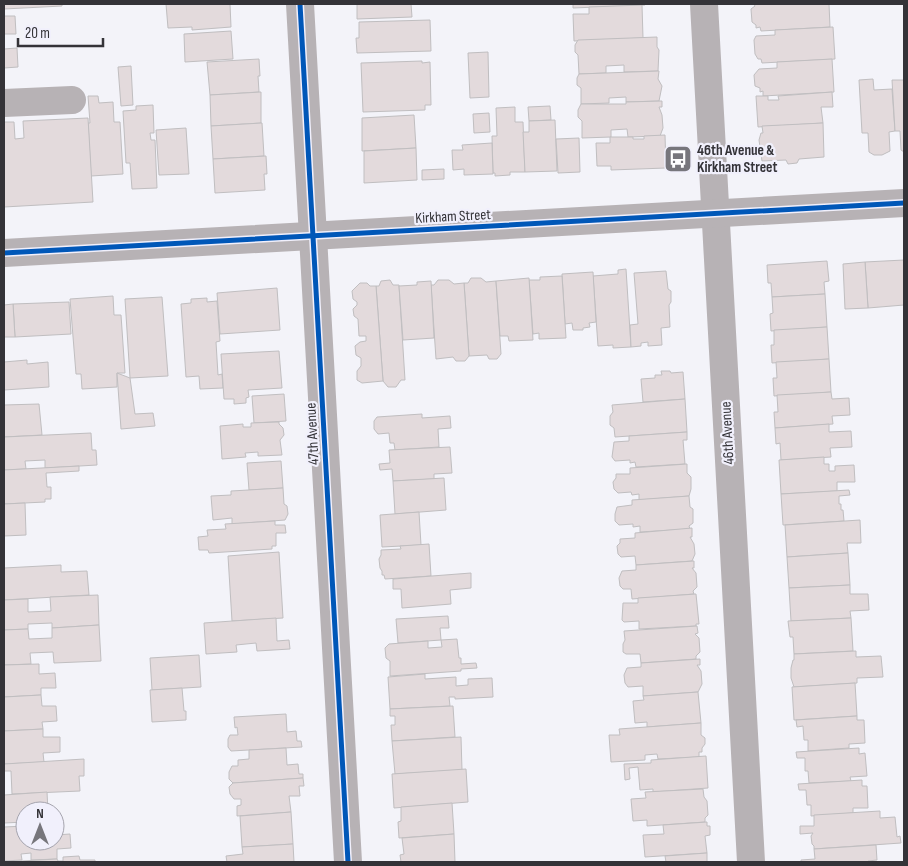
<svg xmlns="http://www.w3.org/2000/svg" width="908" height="866" font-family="'Sofia Sans Condensed',sans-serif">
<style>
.building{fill:#e3dadc;stroke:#c0bec0}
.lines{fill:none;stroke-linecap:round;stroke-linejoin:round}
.minor{stroke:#b7b2b5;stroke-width:28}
.cycleway-casing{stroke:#f1f0fc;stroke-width:8}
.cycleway{stroke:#0057b8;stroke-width:5}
.labels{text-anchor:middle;stroke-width:4.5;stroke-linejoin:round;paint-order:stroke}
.poi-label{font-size:15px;font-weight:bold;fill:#343338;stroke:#f1f0fc;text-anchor:start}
.street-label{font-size:15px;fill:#343338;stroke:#f1f0fc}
</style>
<rect width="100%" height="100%" fill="#f3f3f9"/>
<g class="building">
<polygon points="4,4 62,4 62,6 4,9"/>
<polygon points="166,4 230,4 231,27 192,30 192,27 168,28"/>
<polygon points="357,4 411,4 412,17 357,19"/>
<polygon points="573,4 645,4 645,5 573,8"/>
<polygon points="754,4 829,4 830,27 761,31 760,27 756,28 756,25 752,22 751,9 755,6"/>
<polygon points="642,5 643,38 574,41 573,14 589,14 589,7"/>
<polygon points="4,16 15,16 16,34 4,34"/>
<polygon points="430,20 431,51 357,53 356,38 359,38 359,22"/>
<polygon points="833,27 835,59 762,63 761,59 758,59 755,54 754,40 756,36 775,35 775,30"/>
<polygon points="231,31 233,59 185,62 184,34"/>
<polygon points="657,37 657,47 659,50 658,71 624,72 624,65 606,66 606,73 579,74 578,55 575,52 575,45 578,40"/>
<polygon points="17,48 18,67 4,68 4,49"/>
<polygon points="488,52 489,97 470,98 468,53"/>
<polygon points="259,59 260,76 258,76 259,92 210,95 207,62"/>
<polygon points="832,59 834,92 763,96 763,91 760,92 760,88 755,86 754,75 759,69 777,68 777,62"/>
<polygon points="422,61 422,63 430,62 431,105 425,105 425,110 363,112 361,63"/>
<polygon points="131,66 133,105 121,106 118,67"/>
<polygon points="659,71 658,79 662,86 659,101 626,102 626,97 609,98 609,103 581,104 581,88 577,85 577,78 579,74"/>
<polygon points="873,79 874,90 892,89 895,131 889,132 890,151 882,155 874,155 869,152 868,133 862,133 859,80"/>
<polygon points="892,80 904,80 904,152 901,150 900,131 895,131"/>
<polygon points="261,92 261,123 211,126 210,95"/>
<polygon points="832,92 833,107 821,107 823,123 758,127 756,96 768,96 768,100 779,100 778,96"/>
<polygon points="88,96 98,96 99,103 113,102 114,122 120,122 123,174 91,176 88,123 90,123"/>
<polygon points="662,101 662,107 659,107 662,115 663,128 660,136 628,137 627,129 611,130 611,137 582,138 582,121 578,117 578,110 581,104 626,104 626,102"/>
<polygon points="153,105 154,133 150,133 151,140 155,140 157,188 132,189 130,163 126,163 123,111 136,110 136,106"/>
<polygon points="550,106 551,120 529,121 528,107"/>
<polygon points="515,107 515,122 523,122 525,172 510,172 510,175 495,176 495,173 493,173 492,136 497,136 496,108"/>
<polygon points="489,113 490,132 474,133 473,114"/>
<polygon points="414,115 416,148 362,151 362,118"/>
<polygon points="88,118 93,202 4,207 4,122 14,122 15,139 24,138 23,121"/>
<polygon points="555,120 557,171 525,172 523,132 529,132 529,121"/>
<polygon points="262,123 264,156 213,159 211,126"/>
<polygon points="823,123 824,157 799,159 797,163 788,164 786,160 762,161 759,140 761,133 763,133 762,126"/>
<polygon points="186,128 189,174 159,175 156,130"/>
<polygon points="665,135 666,168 611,170 611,166 597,166 596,143 610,143 610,137 633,137 633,139 644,139 644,136"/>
<polygon points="579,138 580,172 558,173 556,139"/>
<polygon points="492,143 493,174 464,175 464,169 453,170 452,150 463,150 462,145"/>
<polygon points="416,148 417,180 364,183 364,151"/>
<polygon points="266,156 267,174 264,174 265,190 215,193 213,159"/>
<polygon points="444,169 444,179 422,180 422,170"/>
<polygon points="904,260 904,305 868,308 865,262"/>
<polygon points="827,261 829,281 824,282 825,294 772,297 771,283 768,283 767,265"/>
<polygon points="865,262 868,308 845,309 843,264"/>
<polygon points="626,269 631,347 613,348 613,345 598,346 593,276 618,274 618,270"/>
<polygon points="666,271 668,289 671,291 671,302 669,305 670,327 661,328 662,345 648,346 648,342 641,343 641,346 631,347 630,325 638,324 634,273"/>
<polygon points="593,272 596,322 589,323 590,327 583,328 583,330 573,330 572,323 565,324 562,274"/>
<polygon points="562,276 566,338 539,339 539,333 533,334 529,280 540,280 540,277"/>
<polygon points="471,278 481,278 486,282 496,281 501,354 497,359 489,359 487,355 469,356 464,283 468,283"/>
<polygon points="529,278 533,340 509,341 508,336 500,336 496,281"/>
<polygon points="390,280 393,285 399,285 405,380 401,380 396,387 388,387 383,381 376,286 379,286 381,281"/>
<polygon points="438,280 449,280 454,284 464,283 469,356 465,361 456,361 453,357 436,359 431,285 434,285"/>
<polygon points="431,281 434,338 403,340 399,286 417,285 417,282"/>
<polygon points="360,283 367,283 370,286 376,286 383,381 362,383 357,380 357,371 361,366 361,358 356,355 355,346 360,342 366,341 366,336 359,336 358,319 354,316 353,309 357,305 357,302 353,299 352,291"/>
<polygon points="277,288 280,330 220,334 217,293"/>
<polygon points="825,294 827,327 771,331 770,314 773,313 772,297"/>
<polygon points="113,296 114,315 121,315 125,373 117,373 117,387 82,389 81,374 76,374 70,299"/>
<polygon points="162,297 168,376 130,378 125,299"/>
<polygon points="207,298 207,302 217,301 220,341 216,342 218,375 222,374 223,388 200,389 199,376 186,377 181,304 191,303 191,299"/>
<polygon points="69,302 71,334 15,337 13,304"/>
<polygon points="13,304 15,337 4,337 4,305"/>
<polygon points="827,327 829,359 772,363 771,345 774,345 774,330"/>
<polygon points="279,351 282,388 248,390 249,397 246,398 246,403 234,404 234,399 224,399 221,354"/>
<polygon points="829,359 831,392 774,396 773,378 777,378 776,362"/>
<polygon points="27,360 27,364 48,362 49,387 4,390 4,362"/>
<polygon points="661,371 670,371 671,373 683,372 685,399 643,402 641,379 655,378 655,375 662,375"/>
<polygon points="117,373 130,378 135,414 153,413 155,426 121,429"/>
<polygon points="831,392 832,399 849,398 850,415 832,416 833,424 775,428 774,412 778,412 777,395"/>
<polygon points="284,394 286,421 254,423 252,396"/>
<polygon points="685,399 687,432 615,437 614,428 610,425 610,416 613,412 612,405"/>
<polygon points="39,404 42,435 4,437 4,405"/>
<polygon points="422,414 422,418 450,416 451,428 438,429 439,447 395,450 394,443 390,443 389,433 378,434 374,429 374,421 377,417"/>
<polygon points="279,422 279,424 283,428 284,435 280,440 282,455 258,456 258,452 245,453 246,457 222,459 220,426 243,424 243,427 251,427 251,423"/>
<polygon points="829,424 829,432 851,431 852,447 830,448 831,457 781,460 780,443 776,444 775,428"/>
<polygon points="687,432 687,440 683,440 685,464 636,467 635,462 630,463 630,460 615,461 612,457 614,442 629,441 629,436"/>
<polygon points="91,433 92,450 96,450 97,465 45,468 45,460 25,461 26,469 4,470 4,437"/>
<polygon points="450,447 452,473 434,474 434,479 393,481 392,469 380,470 379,464 390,463 389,450"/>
<polygon points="824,457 824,464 829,464 829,471 835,471 835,466 854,465 855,482 837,482 837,491 781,494 779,460"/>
<polygon points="281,461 283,488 249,490 247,463"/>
<polygon points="687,464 687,473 691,477 691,489 689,496 639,500 639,494 632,495 631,492 618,493 614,489 613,482 616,478 616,474 630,474 630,468"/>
<polygon points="79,466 79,471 46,473 47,487 51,487 51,499 45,499 45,502 4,504 4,470"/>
<polygon points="444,478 446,510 395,514 393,481"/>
<polygon points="283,488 284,504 287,506 288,514 285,520 232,524 232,518 213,520 211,496 231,495 231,491"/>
<polygon points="849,490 850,495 839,496 839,504 841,504 841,510 843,510 844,521 783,525 781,494"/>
<polygon points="689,496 690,507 693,509 693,523 689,526 690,529 640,532 640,526 633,527 633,524 619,525 615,521 615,514 617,507 632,505 632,500"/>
<polygon points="25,503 26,535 4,536 4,504"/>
<polygon points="419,512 421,545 382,547 380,515"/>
<polygon points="860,520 861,543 847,543 848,553 787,557 785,525"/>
<polygon points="275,521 275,525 285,525 286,533 276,533 276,546 272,546 272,549 209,553 208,550 199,550 198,537 208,536 207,530 226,529 225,524"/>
<polygon points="692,528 692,537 690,537 694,544 695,554 692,561 636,565 635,556 621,557 618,554 617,546 620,543 620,539 635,538 635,533"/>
<polygon points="429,544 431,576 385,579 384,575 382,575 382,571 380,568 379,559 381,555 381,550 401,549 400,546"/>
<polygon points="279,552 283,618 232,621 228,556"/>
<polygon points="848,553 850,585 789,588 787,557"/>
<polygon points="694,561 694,568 692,568 696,573 697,587 693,591 694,594 632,599 631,589 623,589 620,586 619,578 622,571 636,570 636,565"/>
<polygon points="61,565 61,572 87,571 89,595 4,600 4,568"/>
<polygon points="471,573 471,588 450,590 451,604 402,608 401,589 393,589 393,579"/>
<polygon points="850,585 850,594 868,594 869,610 850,611 851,618 791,621 789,588"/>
<polygon points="696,594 699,624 696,624 696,626 639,629 639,621 624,622 622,620 623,603 638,603 638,598"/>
<polygon points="98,595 99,625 52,628 52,623 28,624 28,629 4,630 4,600 28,599 28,612 51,611 50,597"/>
<polygon points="448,616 449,628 440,628 441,640 398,643 396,619"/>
<polygon points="276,618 277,641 289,640 290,649 257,651 256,643 236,645 237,652 206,654 204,623"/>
<polygon points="851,618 853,651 794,654 793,637 790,637 788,621"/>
<polygon points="99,625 101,661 54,663 53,652 30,653 31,664 4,665 4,630 28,629 29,639 52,638 52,628"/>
<polygon points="697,626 698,633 695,634 699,638 700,652 696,656 696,659 641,663 640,654 626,654 623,652 623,644 625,640 624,631"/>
<polygon points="457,639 459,658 461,658 461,664 476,663 477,668 461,669 461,671 390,676 390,661 386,658 385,648 389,644 428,641 428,648 442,647 441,640"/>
<polygon points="856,651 856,657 881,656 883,677 857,678 857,683 794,687 791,678 791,668 793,660 794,660 794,654"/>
<polygon points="199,655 201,687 152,690 150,658"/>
<polygon points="700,659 700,665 697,665 701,671 702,684 698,692 643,696 643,686 628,687 625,683 624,675 627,668 641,667 641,663"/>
<polygon points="39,664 39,674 55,673 56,688 41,688 41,695 4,697 4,665"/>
<polygon points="425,674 425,679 456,677 456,686 468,685 468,679 492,678 493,697 455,699 455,697 449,697 450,706 390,709 388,677"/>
<polygon points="855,683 857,716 794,720 792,687"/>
<polygon points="182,688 184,711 186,711 186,720 152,722 150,690"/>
<polygon points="698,692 701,723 647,727 647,722 635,723 633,701 644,700 643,696"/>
<polygon points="41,695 42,706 56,706 57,721 42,722 43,729 4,731 4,697"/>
<polygon points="453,706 455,737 392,741 391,725 395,725 395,716 390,716 390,709"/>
<polygon points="286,714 287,732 296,731 297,741 301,741 302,747 231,751 228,747 228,739 230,735 238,735 237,727 235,728 234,717"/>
<polygon points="857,716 857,720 864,720 865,743 849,744 849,748 808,751 808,740 804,740 803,726 797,727 796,720"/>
<polygon points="701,723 701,735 705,738 705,744 702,748 702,752 699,752 699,757 658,759 657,754 645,755 645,760 611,762 609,735 620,735 619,729"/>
<polygon points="43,729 43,737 60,737 60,752 43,753 44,762 4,764 4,731"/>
<polygon points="461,737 462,770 395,774 392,741"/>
<polygon points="286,748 287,765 298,764 299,774 303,774 303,778 233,783 229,779 229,772 232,766 238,766 238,760 249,759 249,750"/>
<polygon points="859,748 859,754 865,753 867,776 850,777 851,781 809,783 808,771 805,771 805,758 797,758 796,752"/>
<polygon points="706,756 708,788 653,792 653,789 640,790 638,767 629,768 630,779 625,780 624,764 651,763 651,760"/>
<polygon points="84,759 84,776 79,776 80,791 12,794 11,771 4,771 4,764"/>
<polygon points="466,769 468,802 394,808 392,774"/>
<polygon points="303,778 304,786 299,786 300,796 289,796 291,812 237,816 237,806 241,805 241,799 234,799 230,794 229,787 233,783"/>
<polygon points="862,780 862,786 867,786 868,808 853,808 853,813 811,816 811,805 807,805 806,790 799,790 798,784"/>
<polygon points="703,789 704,797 707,801 708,815 705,818 705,822 647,826 647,820 633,821 631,799 646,798 645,792"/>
<polygon points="47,792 48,811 25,811 25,822 4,823 4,795"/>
<polygon points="452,803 454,834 399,838 398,822 401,821 401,807"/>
<polygon points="880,811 880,818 895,817 897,837 900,836 901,843 814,849 814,846 812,844 811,836 813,833 800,834 800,826 814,826 814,815"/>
<polygon points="291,812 293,844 242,847 240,816"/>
<polygon points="707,822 707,826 710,826 710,835 705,836 707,853 645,857 643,835 664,834 663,825"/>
<polygon points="55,825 56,835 70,834 71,848 57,849 57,859 31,860 31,853 21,854 22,860 4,861 4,827 25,826 25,841 55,841"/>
<polygon points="454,834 455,862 401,862 400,855 404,854 402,838"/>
<polygon points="293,844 294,862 227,862 226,856 243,854 242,847"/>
<polygon points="876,845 877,860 868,861 868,862 801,862 801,860 815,859 814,849"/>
<polygon points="707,853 707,862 666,862 665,856"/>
<polygon points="79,856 80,860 95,860 95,862 4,862 57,859 58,861 63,861 63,857"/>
</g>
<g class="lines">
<g class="minor">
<polyline points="300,4 348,862"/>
<polyline points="704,4 751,862"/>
<polyline points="4,103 72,100"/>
<polyline points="4,253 904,203"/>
</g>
<defs>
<g id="cycleway">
<polyline points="300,4 348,862"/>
<polyline points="4,253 904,203"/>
</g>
</defs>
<use href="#cycleway" class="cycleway-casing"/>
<use href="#cycleway" class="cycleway"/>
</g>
<defs>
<symbol id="bus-square" viewBox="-11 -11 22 22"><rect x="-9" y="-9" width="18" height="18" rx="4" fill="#77767c" stroke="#f1f0fc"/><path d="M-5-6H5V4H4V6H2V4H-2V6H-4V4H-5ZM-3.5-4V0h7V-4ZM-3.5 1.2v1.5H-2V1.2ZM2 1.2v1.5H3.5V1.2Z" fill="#fff"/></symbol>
</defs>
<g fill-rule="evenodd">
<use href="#bus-square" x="662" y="143" width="32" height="32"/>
</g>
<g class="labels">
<g class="poi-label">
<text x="697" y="155">46th Avenue &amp;<tspan x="697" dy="17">Kirkham Street</tspan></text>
</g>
<g class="street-label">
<text transform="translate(453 216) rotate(-3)" y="5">Kirkham Street</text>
<text transform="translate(727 433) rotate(-93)" y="5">46th Avenue</text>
<text transform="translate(312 434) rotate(-93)" y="5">47th Avenue</text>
</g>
</g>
<rect width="908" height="866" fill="none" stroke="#343338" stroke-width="10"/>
<g transform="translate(40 826)"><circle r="24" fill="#f1f0fc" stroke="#a5a4ae"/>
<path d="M0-4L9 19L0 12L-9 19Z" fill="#77767c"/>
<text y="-8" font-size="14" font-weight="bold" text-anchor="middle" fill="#343338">N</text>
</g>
<path d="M18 38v8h85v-8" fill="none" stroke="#343338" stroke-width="2.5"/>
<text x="25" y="38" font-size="15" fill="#343338" stroke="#f1f0fc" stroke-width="4" paint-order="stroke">20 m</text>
</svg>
